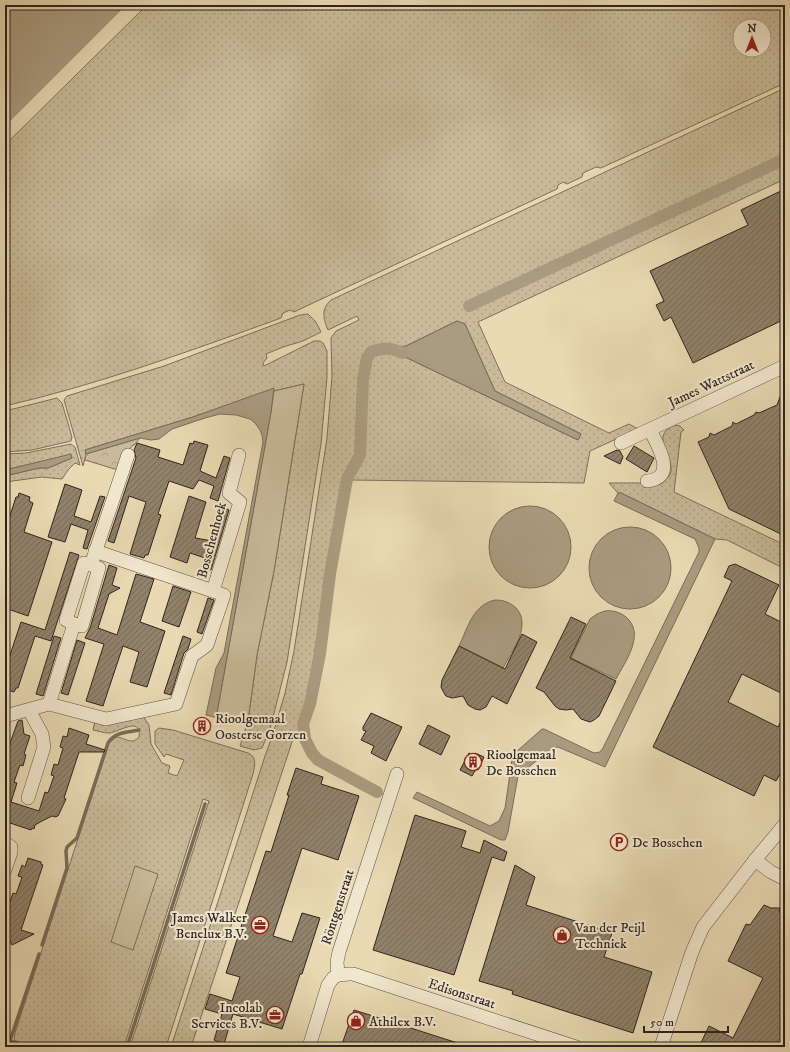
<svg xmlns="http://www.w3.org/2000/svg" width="790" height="1052" font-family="'IM FELL DW Pica',serif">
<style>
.grass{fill:url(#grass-dots);stroke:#7c6f5c;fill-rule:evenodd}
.forest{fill:url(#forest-crowns);stroke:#7c6f5c}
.garden{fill:#c9bb9a;stroke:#7c6f5c}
.water{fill:#aa9c80;stroke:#796c58}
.pier{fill:#e9dab3}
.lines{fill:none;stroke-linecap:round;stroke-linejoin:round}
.stream{stroke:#796c58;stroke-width:3.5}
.canal{stroke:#aa9c80;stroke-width:12}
.building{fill:url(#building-hatch);stroke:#2f231d}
.minor-casing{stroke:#5e5142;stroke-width:14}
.minor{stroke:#f1e7ce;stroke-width:13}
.labels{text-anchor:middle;stroke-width:4;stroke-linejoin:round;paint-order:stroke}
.street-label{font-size:14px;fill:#2f231d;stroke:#f1e7ce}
.poi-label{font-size:14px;fill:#2f231d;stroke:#f1e7ce;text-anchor:start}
</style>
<defs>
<pattern id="grass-dots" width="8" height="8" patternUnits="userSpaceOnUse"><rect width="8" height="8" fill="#c9bb9a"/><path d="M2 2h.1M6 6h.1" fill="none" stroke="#ada084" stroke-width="1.8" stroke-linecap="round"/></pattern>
<pattern id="forest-crowns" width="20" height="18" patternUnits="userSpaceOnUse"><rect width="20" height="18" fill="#c9bb9a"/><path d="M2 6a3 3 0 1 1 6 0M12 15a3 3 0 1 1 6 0" fill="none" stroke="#ada084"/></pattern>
<pattern id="building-hatch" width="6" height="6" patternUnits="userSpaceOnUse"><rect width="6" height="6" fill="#90826b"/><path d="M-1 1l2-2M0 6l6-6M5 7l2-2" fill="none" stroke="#766a57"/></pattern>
</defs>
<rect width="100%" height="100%" fill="#e9dab3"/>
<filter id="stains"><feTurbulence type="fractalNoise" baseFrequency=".005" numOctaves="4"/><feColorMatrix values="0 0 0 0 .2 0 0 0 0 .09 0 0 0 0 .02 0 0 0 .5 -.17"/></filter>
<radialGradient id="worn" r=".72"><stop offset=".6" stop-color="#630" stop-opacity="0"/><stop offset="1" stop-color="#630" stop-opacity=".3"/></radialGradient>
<g class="grass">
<path d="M147 5H785V83L601 168 596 167 583 173 582 177 567 184 563 182 558 185 557 189 315 302 294 312 290 310 283 313 281 318C190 351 100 384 5 406V145ZM740 26H764V50H740Z"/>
<path d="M785 88V179L478 322 505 382 609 433 629 424 638 429 590 451 584 483 350 480 361 463 365 448 367 366C373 346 384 349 401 355L578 440 581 434 495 391 465 324 457 321 406 346C400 348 395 346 389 345 370 343 364 354 361 370L358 448 356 457 346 471 345 476 326 578 308 695 301 718 299 734 295 733 191 1047H171L265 756 273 734 285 693 294 651 327 438 332 376 331 338 336 331 359 320 357 316 328 330C323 318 321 309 331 300Z"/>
<polygon points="308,314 316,322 321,332 303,341 283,347 266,354 267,358 263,363 264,366 314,341 320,341 323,343 327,351 327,377 321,444 287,662 270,729 262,748 254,750 240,746 248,721 257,655 274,571 304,384 274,391 274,389 193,417 85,450 86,455 83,466 64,400 67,396 164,366 300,315"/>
<polygon points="57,398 62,403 72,437 71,441 32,450 5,452 5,411"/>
<path d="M675 425 680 426 684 430 681 432 674 492 785 545V569L727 540 715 539 621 493H618L609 483H656C696 473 640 438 675 425Z"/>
<polygon points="71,444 75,447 80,465 75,463 68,470 62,479 42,477 5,482 5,476 39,468 48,468 72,458 71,455 5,470 5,454 26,453"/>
<path d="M142 715 149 725 151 744 162 763 170 766 168 773 177 776 184 760 166 754 164 757 155 744V731L159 728 173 730 248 753C257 757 255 765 253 774L166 1047H130L209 801 203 799 124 1047C98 1047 35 1052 14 1040L15 1033 109 743 116 737C125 737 131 746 139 737 142 715 117 733 109 733 103 733 98 731 93 730L95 721Z"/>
</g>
<polygon class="forest" points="140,438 135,444 124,453 118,470 85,460 86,454"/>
<g class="garden">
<polygon points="304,384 274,571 257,655 248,721 217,713 271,412 274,391"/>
<polygon points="135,866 158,874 133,950 111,942"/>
</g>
<g class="water">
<polygon points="5,5 126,5 5,126"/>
<polygon points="457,321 465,324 495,391 581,434 578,440 401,355 387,351 388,345 398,347 406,346"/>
<polygon points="274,388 271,412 217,713 238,719 237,723 206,715 216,668 224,653 228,631 263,442 262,435 260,430 255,423 250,419 236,415 220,414 205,418 172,429 159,439 151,440 140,438 86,454 85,450 193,417"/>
<polygon points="71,454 72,458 48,468 39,468 5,476 5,470"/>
<polygon points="618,493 621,493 715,539 605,767 558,747 552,748 518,776 508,832 505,840 501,840 413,798 417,792 490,826 499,821 505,808 512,759 516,752 542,729 544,729 594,753 600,752 603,748 699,552 699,548 695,539 614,501"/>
<circle cx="530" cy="547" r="41"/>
<circle cx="630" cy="568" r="41"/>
<path d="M495 600C503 600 509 602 515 607 533 624 512 651 503 668L459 646C468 627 473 605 495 600Z"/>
<path d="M605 611C612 610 620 612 626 617 646 634 625 662 616 679L571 658 590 619 597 614Z"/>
</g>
<polygon class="pier" points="126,5 128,5 5,128 5,126"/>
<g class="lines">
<g class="stream">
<path d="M42 945 67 868 66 851 67 847 77 838 108 743C114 732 128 732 139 730"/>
<polyline points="31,1047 10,1041 39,954"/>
<polyline points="127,1047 205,804"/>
</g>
<g class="canal">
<polyline points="469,306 785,159"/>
<path d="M377 792 318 760 312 753 305 739 303 724 310 704 320 654 330 574 347 479 360 455 363 379 367 358 371 352C383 347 392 348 403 353"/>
</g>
</g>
<g class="building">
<polygon points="785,189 785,319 693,363 671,317 664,321 656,305 664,301 650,271 748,225 741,210"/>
<polygon points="784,386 785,386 785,536 729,509 698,442 709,437 710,433 714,435 732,426 733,422 736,424 754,415 756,412 759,413 777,405"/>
<polygon points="194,441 208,445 200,471 216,478 224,456 230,458 218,501 210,498 214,486 199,480 193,489 169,481 158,514 161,515 148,555 145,555 144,558 130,554 146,502 129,496 114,543 108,541 136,458 134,450 137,443 160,450 158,457 183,465 190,443 193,444"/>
<polygon points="634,446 654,458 647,472 626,459"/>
<polygon points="617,450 620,451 623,457 620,464 604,456"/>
<polygon points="65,484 82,490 74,516 91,522 100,496 105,497 87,549 83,548 88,530 71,524 65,542 48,537"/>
<polygon points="19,493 30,497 29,501 33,503 24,532 52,542 28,616 5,608 5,531 16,497 18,497"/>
<polygon points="189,496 206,502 195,538 213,541 224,508 229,510 211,570 205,568 208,559 190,553 187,563 170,557"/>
<polygon points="70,552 79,555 51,641 35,636 18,688 16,688 14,692 5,689 5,670 21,622 45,630"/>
<polygon points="735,564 779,585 765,614 785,624 785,695 742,674 728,702 778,727 785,713 785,766 776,781 764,775 754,796 653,747 732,581 724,577 729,566"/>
<polygon points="109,565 117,568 112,585 120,588 109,594 98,628 117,635 136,574 154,579 140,622 165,631 147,687 130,682 139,652 123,646 103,706 86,701 104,644 85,638 90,628"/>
<polygon points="173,586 191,592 179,627 162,621"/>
<polygon points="208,598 214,600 202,634 197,632"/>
<polygon points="571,617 586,624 570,658 616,681 599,716 594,720 590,722 581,719 573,709 566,710 559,709 555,706 544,692 536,688"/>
<polygon points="522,634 537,642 507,704 492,696 486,707 480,710 475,709 468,705 463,696 452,698 446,696 444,693 441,687 442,680 459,646 505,669"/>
<polygon points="54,636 61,638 43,696 36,694"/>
<polygon points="183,636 191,639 188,649 184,653 171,695 164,693"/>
<polygon points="77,640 85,643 68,695 61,693"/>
<polygon points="371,713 402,727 386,761 371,753 374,746 361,740 366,731 363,730 363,727"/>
<polygon points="22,720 24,734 30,736 24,754 26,755 23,766 20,765 14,782 17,783 11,802 39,811 45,792 48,793 54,776 51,775 54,764 58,765 63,748 60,747 63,736 67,737 69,728 89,735 86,744 105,750 104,752 79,752 64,798 66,799 58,816 57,816 56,817 52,816 42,821 35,825 34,829 32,828 31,830 7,822 7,820 5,819 6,816 5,816 5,757 18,721"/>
<polygon points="428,725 450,736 441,755 419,744"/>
<polygon points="469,753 474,755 475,753 484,757 478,770 476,769 472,776 460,770"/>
<polygon points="296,768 323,777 321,784 359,796 338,860 302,848 273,936 292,942 302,913 320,918 302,974 300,974 282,1029 233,1014 224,1044 214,1040 222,1014 205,1009 210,994 232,1001 240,977 226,973 266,851 271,852 289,795 287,795"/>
<polygon points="415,815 466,831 461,847 480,853 484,840 507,852 504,861 492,857 454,975 373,950"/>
<polygon points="28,858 41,862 41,864 43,865 21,930 34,934 12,945 5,930 5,916 13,893 16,894 19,886 22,877 18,876 22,865 25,867"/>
<polygon points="515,865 535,877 526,905 612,933 604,957 652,972 633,1033 512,994 513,991 479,981"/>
<polygon points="764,905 771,908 780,908 779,912 785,915 785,1047 699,1047 709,1026 733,1038 763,978 728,961 746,924 750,925"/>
<polygon points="354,1010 464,1045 464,1047 341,1047"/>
</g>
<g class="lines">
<defs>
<g id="minor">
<polyline points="621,443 785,366"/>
<path d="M647 481C678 478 658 446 650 430"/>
<polyline points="95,551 213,591"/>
<polyline points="74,624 66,620 84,563 91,565"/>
<polyline points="49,704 106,719 176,704 192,656 207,645 224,595 213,591 240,502 229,493 239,455"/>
<polyline points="5,716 49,704 74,624 82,626 99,568 91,565 128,455"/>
<polyline points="28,798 44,747 42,734 29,710"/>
<polyline points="5,843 11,847 11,852 5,870"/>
<polyline points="755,860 771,872 785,879"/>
<polyline points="338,975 349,974 353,974 576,1047"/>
<polyline points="309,1047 328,985 333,978 338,975 337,962 339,952 397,774"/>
<polyline points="661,1047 692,952 703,927 755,860 785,824"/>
</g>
</defs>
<use href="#minor" class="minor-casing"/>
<use href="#minor" class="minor"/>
</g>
<defs>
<symbol id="building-ring" viewBox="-11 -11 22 22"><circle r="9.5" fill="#f1e7ce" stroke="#8f2418" stroke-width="1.5"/><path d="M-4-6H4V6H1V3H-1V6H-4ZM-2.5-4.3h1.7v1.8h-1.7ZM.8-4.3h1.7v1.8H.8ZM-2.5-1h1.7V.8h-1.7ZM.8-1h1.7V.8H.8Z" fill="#8f2418"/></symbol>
<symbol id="parking-ring" viewBox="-11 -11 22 22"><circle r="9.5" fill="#f1e7ce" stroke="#8f2418" stroke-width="1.5"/><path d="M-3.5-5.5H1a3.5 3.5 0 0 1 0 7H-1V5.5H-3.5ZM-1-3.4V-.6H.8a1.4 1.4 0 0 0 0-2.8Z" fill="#8f2418"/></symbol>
<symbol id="office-ring" viewBox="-11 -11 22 22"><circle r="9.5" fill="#f1e7ce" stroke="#8f2418" stroke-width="1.5"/><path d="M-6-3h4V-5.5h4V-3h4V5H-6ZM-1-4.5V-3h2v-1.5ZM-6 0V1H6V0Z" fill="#8f2418"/></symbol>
<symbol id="shop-ring" viewBox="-11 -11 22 22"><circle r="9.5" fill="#f1e7ce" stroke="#8f2418" stroke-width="1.5"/><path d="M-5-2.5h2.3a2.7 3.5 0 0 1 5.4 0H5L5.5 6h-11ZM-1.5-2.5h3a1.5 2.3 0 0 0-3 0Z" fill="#8f2418"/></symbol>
</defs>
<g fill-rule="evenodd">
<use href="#building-ring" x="192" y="716" width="20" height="20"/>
<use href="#building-ring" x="463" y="752" width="20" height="20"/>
<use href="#parking-ring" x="609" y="832" width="20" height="20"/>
<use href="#office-ring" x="250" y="915" width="20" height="20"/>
<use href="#shop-ring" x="552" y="925" width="20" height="20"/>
<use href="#office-ring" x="265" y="1005" width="20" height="20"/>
<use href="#shop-ring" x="346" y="1011" width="20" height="20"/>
</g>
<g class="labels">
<g class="street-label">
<text transform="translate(711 383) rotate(-25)" y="5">James Wattstraat</text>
<text transform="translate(211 540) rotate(-75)" y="5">Bosschenhoek</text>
<text transform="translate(337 907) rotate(-72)" y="5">Röntgenstraat</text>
<text transform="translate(462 993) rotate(18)" y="5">Edisonstraat</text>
</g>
<g class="poi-label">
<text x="215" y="723">Rioolgemaal<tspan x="215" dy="16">Oosterse Gorzen</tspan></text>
<text x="486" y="759">Rioolgemaal<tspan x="486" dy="16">De Bosschen</tspan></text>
<text x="632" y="847">De Bosschen</text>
<text x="247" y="922" text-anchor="end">James Walker<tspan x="247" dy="16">Benelux B.V.</tspan></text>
<text x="575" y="932">Van der Peijl<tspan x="575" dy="16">Techniek</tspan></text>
<text x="262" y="1012" text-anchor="end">Incolab<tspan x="262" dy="16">Services B.V.</tspan></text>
<text x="369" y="1026">Athilex B.V.</text>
</g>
</g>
<rect width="790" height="1052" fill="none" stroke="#e9dab3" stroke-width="20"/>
<rect x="6" y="6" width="778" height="1040" fill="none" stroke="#2f231d" stroke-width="2"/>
<rect x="10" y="10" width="770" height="1032" fill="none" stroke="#2f231d"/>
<g transform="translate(752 38)"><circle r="19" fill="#f1e7ce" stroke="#a39987"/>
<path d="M0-3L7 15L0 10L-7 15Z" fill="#8f2418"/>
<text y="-6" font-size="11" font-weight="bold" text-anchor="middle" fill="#2f231d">N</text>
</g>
<path d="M644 1026v6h84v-6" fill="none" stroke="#2f231d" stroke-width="2"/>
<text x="650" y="1026" font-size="12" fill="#2f231d" stroke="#f1e7ce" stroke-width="3" paint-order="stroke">50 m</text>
<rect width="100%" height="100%" filter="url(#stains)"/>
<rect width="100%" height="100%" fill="url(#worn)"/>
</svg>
